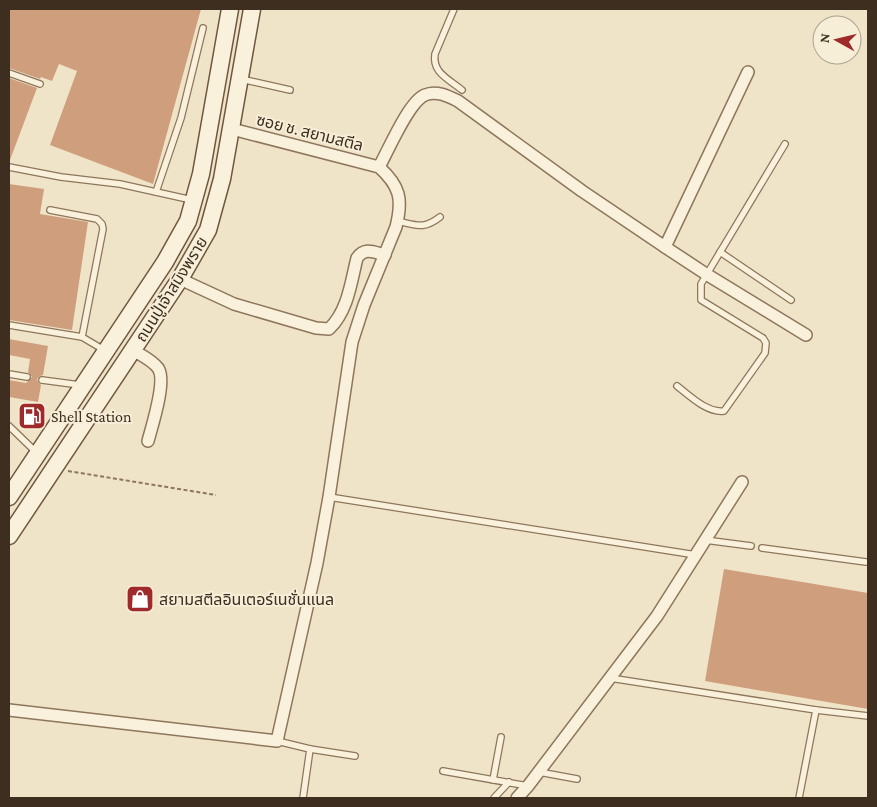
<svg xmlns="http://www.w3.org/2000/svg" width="877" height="807" font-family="'Crimson Pro','Noto Sans Thai',serif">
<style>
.building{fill:#cf9f7d}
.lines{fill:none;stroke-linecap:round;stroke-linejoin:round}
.service-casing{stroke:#8d765c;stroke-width:8}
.minor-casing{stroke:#8d765c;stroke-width:14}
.secondary-casing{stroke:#6f573f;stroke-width:19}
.path{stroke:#8d765c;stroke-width:2;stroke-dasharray:4 2.5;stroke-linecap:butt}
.service{stroke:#faf1dc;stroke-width:5.5}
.minor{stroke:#faf1dc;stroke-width:11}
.secondary{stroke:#faf1dc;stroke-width:16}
.labels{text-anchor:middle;stroke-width:4;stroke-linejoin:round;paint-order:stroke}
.street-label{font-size:16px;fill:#3d2e20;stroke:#f7eed8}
.poi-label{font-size:16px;fill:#3d2e20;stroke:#f7eed8;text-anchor:start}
</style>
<rect width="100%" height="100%" fill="#f0e4c8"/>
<g class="building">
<polygon points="9,9 201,9 153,184 50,145 77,71 59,64 52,81 41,77 40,79 9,68"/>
<polygon points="9,78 37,88 10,160 9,160"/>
<polygon points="9,184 44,189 40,214 88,222 72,330 9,320"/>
<polygon points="9,339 48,346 43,375 40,376 37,379 38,382 41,385 38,402 9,397 9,380 26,383 32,377 28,372 30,359 9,355"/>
<polygon points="724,569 868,593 868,709 705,681"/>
</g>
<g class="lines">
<defs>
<g id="service">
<path d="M454 9 435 54C432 73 449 79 462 90"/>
<polyline points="9,73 40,84"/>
<polyline points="241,79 290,90"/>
<polyline points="9,167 61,177 120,184 192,200"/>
<polyline points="156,192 181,118 203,28"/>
<polyline points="50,210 97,219 102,224 103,229 82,337"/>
<path d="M397 221C417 225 423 230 440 217"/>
<polyline points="720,252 791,300"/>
<polyline points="9,325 82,337 104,350"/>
<polyline points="9,374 27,377"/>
<polyline points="42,380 80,385"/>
<path d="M677 386C690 396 707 413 724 411L765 353 766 343 763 338 701 300V284L785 144"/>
<polyline points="9,426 36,452"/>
<polyline points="329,497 696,555"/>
<polyline points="705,540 751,546"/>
<polyline points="762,548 866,562"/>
<polyline points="610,678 816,710 799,798"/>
<polyline points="816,710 868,716"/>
<polyline points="277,741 310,749"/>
<polyline points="443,771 528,786"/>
<polyline points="539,772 577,779"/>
<polyline points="493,780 501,737"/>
<polyline points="303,798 310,749 355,756"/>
<polyline points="494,798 509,782"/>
</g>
<g id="minor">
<path d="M379 167C388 151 409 101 425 95 436 90 448 96 458 101L582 191 665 247 706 274 806 335"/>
<polyline points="665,247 748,72"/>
<path d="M180 279 234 304 316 328 329 329C348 311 351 282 357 258 365 247 373 252 385 255"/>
<path d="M133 350C141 355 152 360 158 368 167 380 152 426 148 441"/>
<path d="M9 710 277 741 317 563 329 497 352 342 364 305 396 227C403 199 400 186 379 167L232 129"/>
<polyline points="517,798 528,786 657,616 742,482"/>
</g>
<g id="secondary">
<polyline points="9,497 165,262 188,221 201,174 230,9"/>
<polyline points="9,536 180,279 208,230 222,179 252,9"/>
</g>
</defs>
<use href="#service" class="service-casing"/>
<use href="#minor" class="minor-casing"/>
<use href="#secondary" class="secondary-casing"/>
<polyline class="path" points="68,471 216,495"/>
<use href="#service" class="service"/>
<use href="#minor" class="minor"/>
<use href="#secondary" class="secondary"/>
</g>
<defs>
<symbol id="fuel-square" viewBox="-11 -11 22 22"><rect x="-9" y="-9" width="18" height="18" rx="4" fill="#9e2a2b" stroke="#f7eed8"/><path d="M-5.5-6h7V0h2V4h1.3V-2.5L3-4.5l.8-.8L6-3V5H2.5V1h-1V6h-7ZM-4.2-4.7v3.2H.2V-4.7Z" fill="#fff"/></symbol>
<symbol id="shop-square" viewBox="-11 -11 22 22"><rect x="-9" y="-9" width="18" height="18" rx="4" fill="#9e2a2b" stroke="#f7eed8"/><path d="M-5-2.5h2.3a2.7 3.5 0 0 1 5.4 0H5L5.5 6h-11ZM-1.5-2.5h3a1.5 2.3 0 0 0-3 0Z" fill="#fff"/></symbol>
</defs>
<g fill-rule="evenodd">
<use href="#fuel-square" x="16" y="400" width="32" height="32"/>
<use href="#shop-square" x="124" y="583" width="32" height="32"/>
</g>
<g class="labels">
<g class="street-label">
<text transform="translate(310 132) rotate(14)" y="6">ซอย ช. สยามสตีล</text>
<text transform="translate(171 289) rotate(-58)" y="6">ถนนปู่เจ้าสมิงพราย</text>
</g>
<g class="poi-label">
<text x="51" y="422">Shell Station</text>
<text x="159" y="605">สยามสตีลอินเตอร์เนชั่นแนล</text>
</g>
</g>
<rect width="877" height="807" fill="none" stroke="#3d2e20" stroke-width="20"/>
<g transform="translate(837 40) rotate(278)"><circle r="24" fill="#f7eed8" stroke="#ada18e"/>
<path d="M0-4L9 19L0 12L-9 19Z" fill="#9e2a2b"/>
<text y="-8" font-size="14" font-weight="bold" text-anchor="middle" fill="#3d2e20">N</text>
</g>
</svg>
